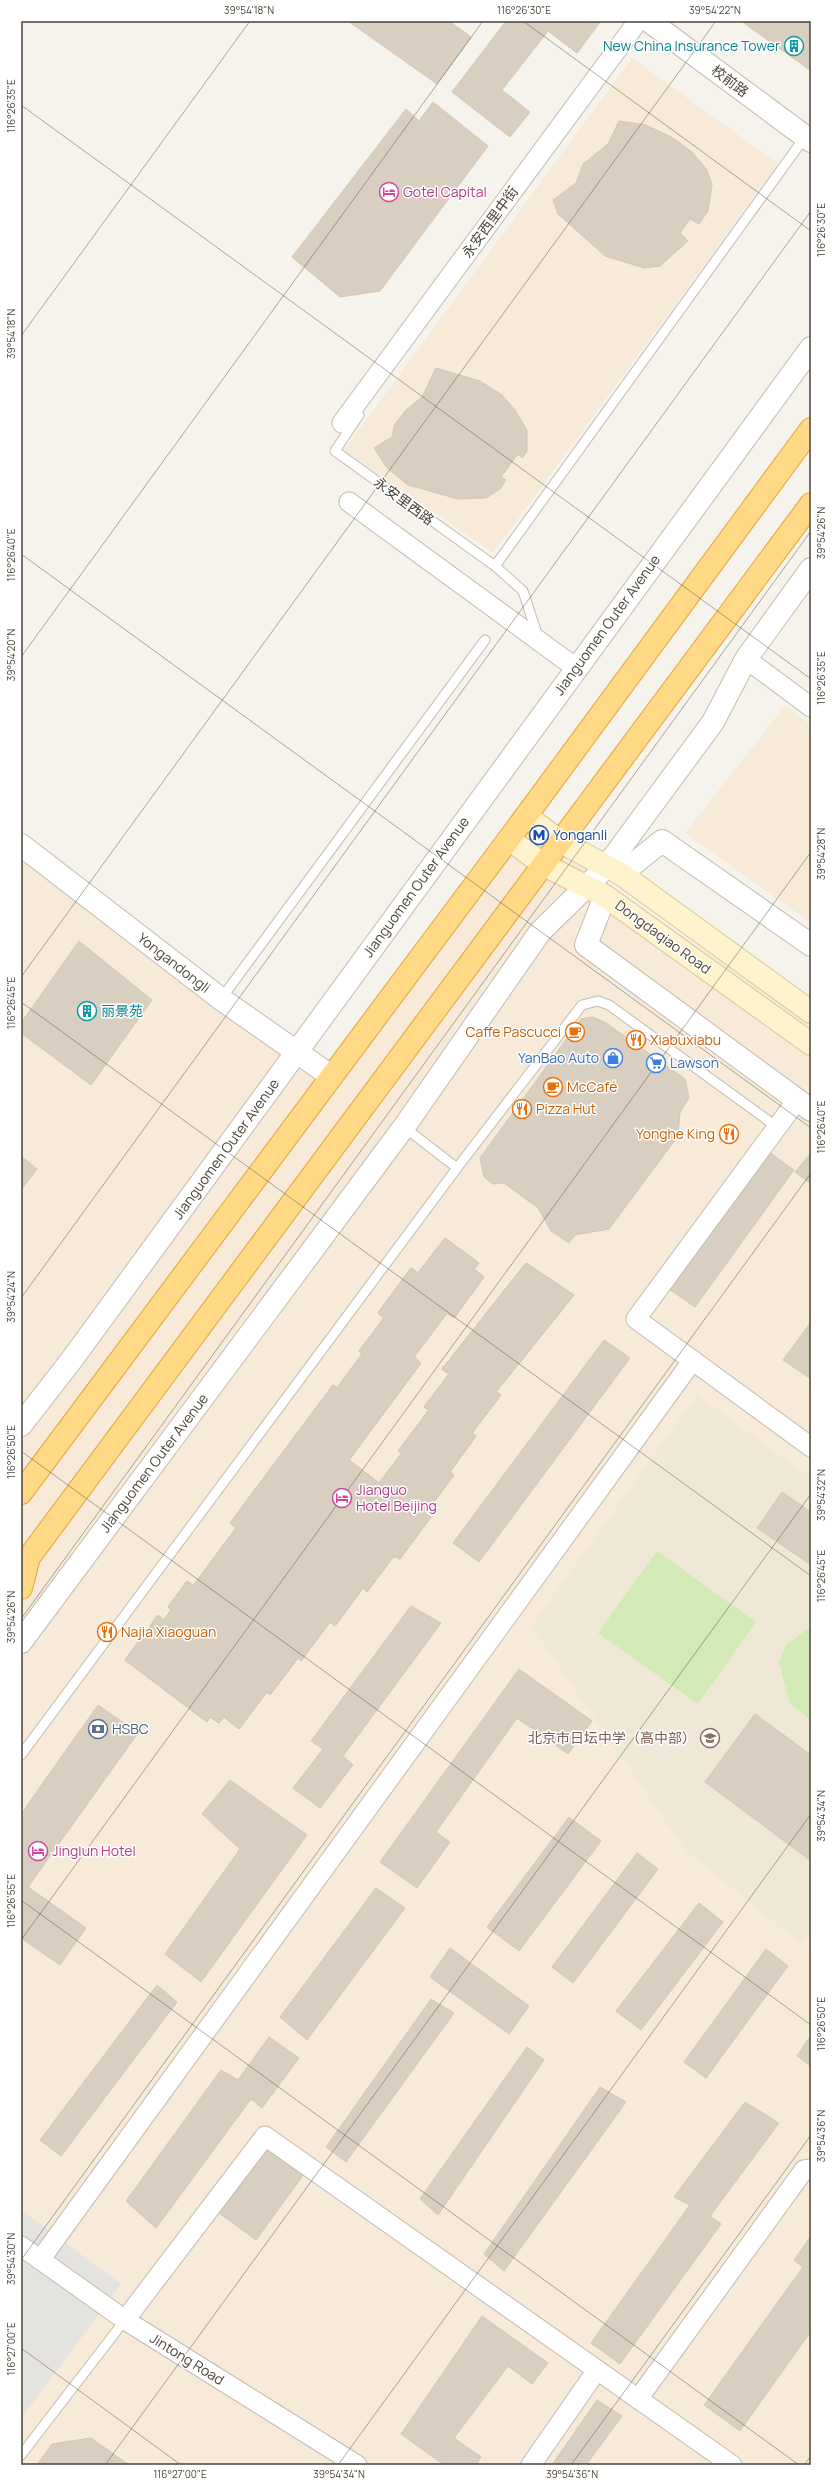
<svg xmlns="http://www.w3.org/2000/svg" width="832" height="2486" font-family="Manrope,'Noto Sans SC',sans-serif">
<style>
.commercial{fill:#f7ead8}
.education{fill:#efe8d6}
.green{fill:#d2eab5}
.parking{fill:#e5e3e0}
.building{fill:#d8cfc1;stroke:#d3c7b4;fill-rule:evenodd}
.lines{fill:none;stroke-linecap:round;stroke-linejoin:round}
.service-casing{stroke:#c2bbae;stroke-width:11}
.minor-casing{stroke:#c2bbae;stroke-width:21}
.tertiary-casing{stroke:#c2bbae;stroke-width:24}
.secondary-casing{stroke:#d6c79b;stroke-width:24}
.trunk-casing{stroke:#e0a43c;stroke-width:24}
.service{stroke:#fff;stroke-width:9}
.minor{stroke:#fff;stroke-width:19}
.tertiary{stroke:#fff;stroke-width:22}
.secondary{stroke:#fff3cd;stroke-width:22}
.trunk{stroke:#ffd985;stroke-width:22}
.ticks{fill:none;stroke:#4b4439;stroke-width:1;stroke-opacity:0.45}
.labels{text-anchor:middle;stroke-width:3;stroke-linejoin:round;paint-order:stroke}
.culture-label{font-size:14px;fill:#0d838f;stroke:#fff;text-anchor:end}
.street-label{font-size:14px;fill:#4b4439;stroke:#fff}
.hotel-label{font-size:14px;fill:#b23c85;stroke:#fff;text-anchor:start}
.transit-label{font-size:14px;fill:#164399;stroke:#fff;text-anchor:start}
.food-label{font-size:14px;fill:#c56008;stroke:#fff;text-anchor:start}
.shop-label{font-size:14px;fill:#366cbe;stroke:#fff;text-anchor:end}
.service-label{font-size:14px;fill:#4e5e75;stroke:#fff;text-anchor:start}
.education-label{font-size:14px;fill:#785e54;stroke:#fff;text-anchor:end}
.neatline{fill:none;stroke:#4b4439;stroke-width:1.5}
.ticks-label{font-size:10px;text-anchor:middle;fill:#4b4439}
</style>
<rect width="100%" height="100%" fill="#f6f3ec"/>
<g class="commercial">
<polygon points="632,58 778,164 493,553 344,450"/>
<polygon points="785,706 811,725 811,923 685,833"/>
<polygon points="527,827 811,1025 811,2465 21,2465 21,847 331,1076"/>
</g>
<polygon class="education" points="697,1395 811,1478 811,1930 801,1944 686,1851 531,1626"/>
<g class="green">
<polygon points="657,1551 756,1622 698,1704 598,1633"/>
<polygon points="811,1627 811,1720 790,1704 779,1662 787,1644"/>
</g>
<polygon class="parking" points="21,2210 121,2284 21,2419"/>
<g class="building">
<polygon points="348,21 449,21 471,37 437,84"/>
<polygon points="506,21 601,21 577,53 548,31 502,90 530,112 510,137 452,92"/>
<polygon points="741,21 811,21 811,71"/>
<polygon points="433,102 488,146 380,291 340,297 292,257 406,109 419,121"/>
<polygon points="619,121 646,125 673,138 692,152 707,170 712,185 708,211 699,224 690,219 680,233 688,241 660,266 644,268 605,256 558,214 553,200 576,183 583,164 608,144"/>
<polygon points="436,368 480,381 502,395 515,410 527,430 527,451 522,458 518,454 501,477 506,480 500,489 486,498 458,499 408,485 387,468 374,448 392,437 395,424 405,411 422,397"/>
<polygon points="79,941 152,1000 91,1085 21,1033 21,1023"/>
<polygon points="593,1017 606,1023 685,1079 689,1098 680,1112 678,1136 609,1229 575,1235 569,1243 551,1231 538,1208 504,1183 493,1184 484,1177 480,1158 581,1019"/>
<polygon points="769,1152 794,1170 695,1307 669,1289"/>
<polygon points="811,1153 811,1184 795,1172"/>
<polygon points="21,1156 37,1169 21,1190"/>
<path d="M445 1238 479 1263 474 1269 484 1277 454 1318 447 1313 414 1357 421 1363 349 1460 379 1483 401 1454 398 1451 429 1410 424 1407 449 1374 442 1369 526 1263 574 1295 496 1392 501 1395 472 1433 476 1436 450 1472 454 1475 425 1514 431 1517 400 1559 394 1556 367 1592 363 1588 335 1626 330 1622 301 1661 298 1658 270 1695 267 1692 239 1729 224 1717 219 1723 210 1717 207 1722 125 1660 158 1615 164 1620 171 1610 168 1607 187 1581 193 1586 236 1528 230 1523 333 1385 337 1388 362 1354 359 1351 384 1318 378 1313 411 1268 418 1273ZM305 1522 332 1542 299 1586 295 1583 267 1621 262 1617 230 1660 203 1640 226 1610 231 1613 268 1563 272 1566Z"/>
<polygon points="445,1238 479,1263 474,1269 484,1277 454,1318 447,1313 414,1357 421,1363 349,1460 379,1483 401,1454 398,1451 429,1410 424,1407 449,1374 442,1369 526,1263 574,1295 496,1392 501,1395 472,1433 476,1436 450,1472 454,1475 425,1514 431,1517 400,1559 394,1556 367,1592 363,1588 335,1626 330,1622 301,1661 298,1658 270,1695 267,1692 239,1729 224,1717 219,1723 210,1717 207,1722 125,1660 158,1615 164,1620 171,1610 168,1607 187,1581 193,1586 236,1528 230,1523 333,1385 337,1388 362,1354 359,1351 384,1318 378,1313 411,1268 418,1273"/>
<polygon points="811,1322 811,1379 783,1360"/>
<polygon points="604,1340 630,1358 479,1562 453,1543"/>
<polygon points="782,1492 811,1512 811,1565 757,1528"/>
<polygon points="411,1606 441,1623 343,1756 353,1765 320,1808 293,1788 323,1749 311,1741"/>
<polygon points="519,1669 592,1721 568,1754 517,1718 436,1832 450,1842 417,1888 380,1862"/>
<polygon points="98,1705 138,1733 28,1887 86,1928 60,1965 21,1938 21,1814"/>
<polygon points="755,1714 811,1755 811,1861 705,1782"/>
<polygon points="230,1780 307,1835 201,1982 165,1954 240,1849 202,1814"/>
<polygon points="569,1817 601,1841 519,1951 487,1927"/>
<polygon points="637,1853 658,1869 573,1983 552,1967"/>
<polygon points="376,1888 405,1908 307,2040 280,2017"/>
<polygon points="699,1903 723,1922 641,2030 616,2011"/>
<polygon points="450,1948 529,2006 509,2034 430,1977"/>
<polygon points="766,1949 788,1966 706,2078 684,2062"/>
<polygon points="157,1985 177,2002 61,2156 40,2140"/>
<polygon points="431,1999 454,2013 346,2162 326,2147"/>
<polygon points="811,2035 811,2066 797,2056"/>
<polygon points="269,2037 299,2058 262,2108 251,2099 156,2228 126,2201 221,2070 238,2080"/>
<polygon points="527,2047 544,2060 438,2215 420,2199"/>
<polygon points="600,2087 626,2102 504,2271 484,2254"/>
<polygon points="745,2102 779,2123 710,2216 721,2224 620,2364 591,2343 690,2205 674,2197"/>
<polygon points="269,2145 304,2174 256,2240 219,2213"/>
<polygon points="811,2236 811,2331 740,2431 704,2405 803,2267 794,2260"/>
<polygon points="482,2316 548,2363 532,2384 508,2366 454,2438 481,2457 476,2465 444,2465 401,2434"/>
<polygon points="597,2400 622,2416 586,2465 552,2465"/>
<polygon points="91,2438 129,2465 37,2465 52,2444"/>
</g>
<g class="lines">
<defs>
<g id="service">
<polyline points="359,415 335,451 495,566 523,591 538,637"/>
<polyline points="495,566 805,137"/>
<polyline points="221,999 485,640"/>
<polyline points="457,1168 582,1005 598,1001 609,1005 777,1127"/>
<polyline points="21,1755 457,1168 404,1127"/>
<polyline points="21,2455 125,2320"/>
</g>
<g id="minor">
<polyline points="342,423 638,21"/>
<polyline points="349,502 576,668"/>
<polyline points="746,659 811,707"/>
<polyline points="797,1100 636,1319 811,1447"/>
<polyline points="21,2246 125,2320 357,2465"/>
<polyline points="40,2260 693,1360"/>
<polyline points="125,2320 265,2136 732,2465"/>
<polyline points="638,2399 804,2170 811,2169"/>
<polyline points="531,2465 597,2370"/>
</g>
<g id="tertiary">
<polyline points="649,21 811,141"/>
<polyline points="21,845 221,999 331,1076"/>
<polyline points="621,874 662,841 811,945"/>
<polyline points="605,896 586,945 811,1110"/>
<polyline points="21,1425 73,1358 811,348"/>
<polyline points="21,1642 404,1127 540,932 607,866 713,722 746,659 811,569"/>
</g>
<g id="secondary">
<polyline points="526,816 561,842 621,874 811,1012"/>
<polyline points="509,839 544,865 605,896 811,1044"/>
</g>
<g id="trunk">
<polyline points="21,1493 526,816 811,429"/>
<polyline points="21,1568 811,504"/>
<polyline points="21,1588 29,1557"/>
</g>
</defs>
<use href="#service" class="service-casing"/>
<use href="#minor" class="minor-casing"/>
<use href="#tertiary" class="tertiary-casing"/>
<use href="#secondary" class="secondary-casing"/>
<use href="#trunk" class="trunk-casing"/>
<use href="#service" class="service"/>
<use href="#minor" class="minor"/>
<use href="#tertiary" class="tertiary"/>
<use href="#secondary" class="secondary"/>
<use href="#trunk" class="trunk"/>
</g>
<path class="ticks" d="M523 21 811 231M21 105 811 679M21 336 250 21M21 554 811 1128M21 657 483 21M21 977 716 21M21 1002 811 1576M21 1298 811 211M21 1451 811 2025M21 1619 811 531M21 1900 799 2465M21 1940 811 852M21 2260 811 1173M21 2348 181 2465M105 2465 811 1494M338 2465 811 1814M571 2465 811 2135M804 2465 811 2456"/>
<defs>
<symbol id="building-ring" viewBox="-11 -11 22 22"><circle r="9.5" fill="#fff" stroke="#0f9aa8" stroke-width="1.5"/><path d="M-4-6H4V6H1V3H-1V6H-4ZM-2.5-4.3h1.7v1.8h-1.7ZM.8-4.3h1.7v1.8H.8ZM-2.5-1h1.7V.8h-1.7ZM.8-1h1.7V.8H.8Z" fill="#0f9aa8"/></symbol>
<symbol id="hotel-ring" viewBox="-11 -11 22 22"><circle r="9.5" fill="#fff" stroke="#d1479c" stroke-width="1.5"/><path d="M-6-4.5h1.5V1H6V5H4.5V3h-9V5H-6ZM-4 0a1.8 1.8 0 1 1 3.6 0ZM.5 0V-2.5h3Q6-2.5 6 0Z" fill="#d1479c"/></symbol>
<symbol id="metro-ring" viewBox="-11 -11 22 22"><circle r="9.5" fill="#fff" stroke="#1a4fb4" stroke-width="1.5"/><path d="M-5.5 5V-5H-3L0 0L3-5H5.5V5H3V-.5L0 4L-3-.5V5Z" fill="#1a4fb4"/></symbol>
<symbol id="cafe-ring" viewBox="-11 -11 22 22"><circle r="9.5" fill="#fff" stroke="#e8710a" stroke-width="1.5"/><path d="M-5.5-4.5H6V0H3Q3 3.5 0 3.5H-2.5Q-5.5 3.5-5.5 0ZM3-3.2v2h1.7v-2ZM-6 4.5H4V6H-6Z" fill="#e8710a"/></symbol>
<symbol id="restaurant-ring" viewBox="-11 -11 22 22"><circle r="9.5" fill="#fff" stroke="#e8710a" stroke-width="1.5"/><path d="M-5-6h1v4h1v-4h1v4h1v-4h1v5L-1.5 .5V6h-2V.5L-5-1ZM5-6V6H3V1.5H1.5Q1.5-4 5-6Z" fill="#e8710a"/></symbol>
<symbol id="shop-ring" viewBox="-11 -11 22 22"><circle r="9.5" fill="#fff" stroke="#3f7fe0" stroke-width="1.5"/><path d="M-5-2.5h2.3a2.7 3.5 0 0 1 5.4 0H5L5.5 6h-11ZM-1.5-2.5h3a1.5 2.3 0 0 0-3 0Z" fill="#3f7fe0"/></symbol>
<symbol id="supermarket-ring" viewBox="-11 -11 22 22"><circle r="9.5" fill="#fff" stroke="#3f7fe0" stroke-width="1.5"/><path d="M-6-5.5h2.5l.6 2H6L4.5 2H-2.5L-4.4-4H-6ZM-1.5 3.2a1.3 1.3 0 1 0 .1 0ZM3 3.2a1.3 1.3 0 1 0 .1 0Z" fill="#3f7fe0"/></symbol>
<symbol id="bank-ring" viewBox="-11 -11 22 22"><circle r="9.5" fill="#fff" stroke="#5c6f8a" stroke-width="1.5"/><path d="M-6-4H6V4H-6ZM0-2.3a2.3 2.3 0 1 0 0 4.6a2.3 2.3 0 1 0 0-4.6Z" fill="#5c6f8a"/></symbol>
<symbol id="school-ring" viewBox="-11 -11 22 22"><circle r="9.5" fill="#fff" stroke="#8d6e63" stroke-width="1.5"/><path d="M0-5L7-2L0 1L-7-2ZM-4 1L0 2.5L4 1V4Q0 6-4 4Z" fill="#8d6e63"/></symbol>
</defs>
<g fill-rule="evenodd">
<use href="#building-ring" x="783" y="35" width="22" height="22"/>
<use href="#hotel-ring" x="378" y="181" width="22" height="22"/>
<use href="#metro-ring" x="528" y="824" width="22" height="22"/>
<use href="#building-ring" x="76" y="1000" width="22" height="22"/>
<use href="#cafe-ring" x="564" y="1021" width="22" height="22"/>
<use href="#restaurant-ring" x="625" y="1029" width="22" height="22"/>
<use href="#shop-ring" x="602" y="1047" width="22" height="22"/>
<use href="#supermarket-ring" x="645" y="1052" width="22" height="22"/>
<use href="#cafe-ring" x="542" y="1076" width="22" height="22"/>
<use href="#restaurant-ring" x="511" y="1098" width="22" height="22"/>
<use href="#restaurant-ring" x="718" y="1123" width="22" height="22"/>
<use href="#hotel-ring" x="331" y="1487" width="22" height="22"/>
<use href="#restaurant-ring" x="96" y="1621" width="22" height="22"/>
<use href="#bank-ring" x="87" y="1718" width="22" height="22"/>
<use href="#school-ring" x="699" y="1727" width="22" height="22"/>
<use href="#hotel-ring" x="27" y="1840" width="22" height="22"/>
</g>
<g class="labels">
<g class="culture-label">
<text x="780" y="51">New China Insurance Tower</text>
<text x="101" y="1016" text-anchor="start">丽景苑</text>
</g>
<g class="street-label">
<text transform="translate(730 81) rotate(37)" y="5">校前路</text>
<text transform="translate(490 222) rotate(-54)" y="5">永安西里中街</text>
<text transform="translate(404 501) rotate(36)" y="5">永安里西路</text>
<text transform="translate(607 625) rotate(-54)" y="5">Jianguomen Outer Avenue</text>
<text transform="translate(416 887) rotate(-54)" y="5">Jianguomen Outer Avenue</text>
<text transform="translate(663 937) rotate(36)" y="5">Dongdaqiao Road</text>
<text transform="translate(174 963) rotate(38)" y="5">Yongandongli</text>
<text transform="translate(226 1149) rotate(-54)" y="5">Jianguomen Outer Avenue</text>
<text transform="translate(154 1463) rotate(-53)" y="5">Jianguomen Outer Avenue</text>
<text transform="translate(187 2359) rotate(32)" y="5">Jintong Road</text>
</g>
<g class="hotel-label">
<text x="403" y="197">Gotel Capital</text>
<text x="356" y="1495">Jianguo<tspan x="356" dy="16">Hotel Beijing</tspan></text>
<text x="52" y="1856">Jinglun Hotel</text>
</g>
<g class="transit-label">
<text x="553" y="840">Yonganli</text>
</g>
<g class="food-label">
<text x="561" y="1037" text-anchor="end">Caffe Pascucci</text>
<text x="650" y="1045">Xiabuxiabu</text>
<text x="567" y="1092">McCafé</text>
<text x="536" y="1114">Pizza Hut</text>
<text x="715" y="1139" text-anchor="end">Yonghe King</text>
<text x="121" y="1637">Najia Xiaoguan</text>
</g>
<g class="shop-label">
<text x="599" y="1063">YanBao Auto</text>
<text x="670" y="1068" text-anchor="start">Lawson</text>
</g>
<g class="service-label">
<text x="112" y="1734">HSBC</text>
</g>
<g class="education-label">
<text x="696" y="1743">北京市日坛中学（高中部）</text>
</g>
</g>
<rect width="832" height="2486" fill="none" stroke="#ffffff" stroke-width="44"/>
<rect x="22" y="22" width="788" height="2442" class="neatline"/>
<g class="ticks-label">
<text x="249" y="14">39°54'18"N</text>
<text x="524" y="14">116°26'30"E</text>
<text x="715" y="14">39°54'22"N</text>
<text transform="translate(11 106) rotate(-90)" y="4">116°26'35"E</text>
<text transform="translate(821 230) rotate(-90)" y="4">116°26'30"E</text>
<text transform="translate(11 334) rotate(-90)" y="4">39°54'18"N</text>
<text transform="translate(821 533) rotate(-90)" y="4">39°54'26"N</text>
<text transform="translate(11 555) rotate(-90)" y="4">116°26'40"E</text>
<text transform="translate(11 655) rotate(-90)" y="4">39°54'20"N</text>
<text transform="translate(821 678) rotate(-90)" y="4">116°26'35"E</text>
<text transform="translate(821 854) rotate(-90)" y="4">39°54'28"N</text>
<text transform="translate(11 1003) rotate(-90)" y="4">116°26'45"E</text>
<text transform="translate(821 1127) rotate(-90)" y="4">116°26'40"E</text>
<text transform="translate(11 1297) rotate(-90)" y="4">39°54'24"N</text>
<text transform="translate(11 1452) rotate(-90)" y="4">116°26'50"E</text>
<text transform="translate(821 1495) rotate(-90)" y="4">39°54'32"N</text>
<text transform="translate(821 1576) rotate(-90)" y="4">116°26'45"E</text>
<text transform="translate(11 1617) rotate(-90)" y="4">39°54'26"N</text>
<text transform="translate(821 1816) rotate(-90)" y="4">39°54'34"N</text>
<text transform="translate(11 1901) rotate(-90)" y="4">116°26'55"E</text>
<text transform="translate(821 2024) rotate(-90)" y="4">116°26'50"E</text>
<text transform="translate(821 2136) rotate(-90)" y="4">39°54'36"N</text>
<text transform="translate(11 2259) rotate(-90)" y="4">39°54'30"N</text>
<text transform="translate(11 2349) rotate(-90)" y="4">116°27'00"E</text>
<text x="180" y="2478">116°27'00"E</text>
<text x="339" y="2478">39°54'34"N</text>
<text x="572" y="2478">39°54'36"N</text>
</g>
</svg>
